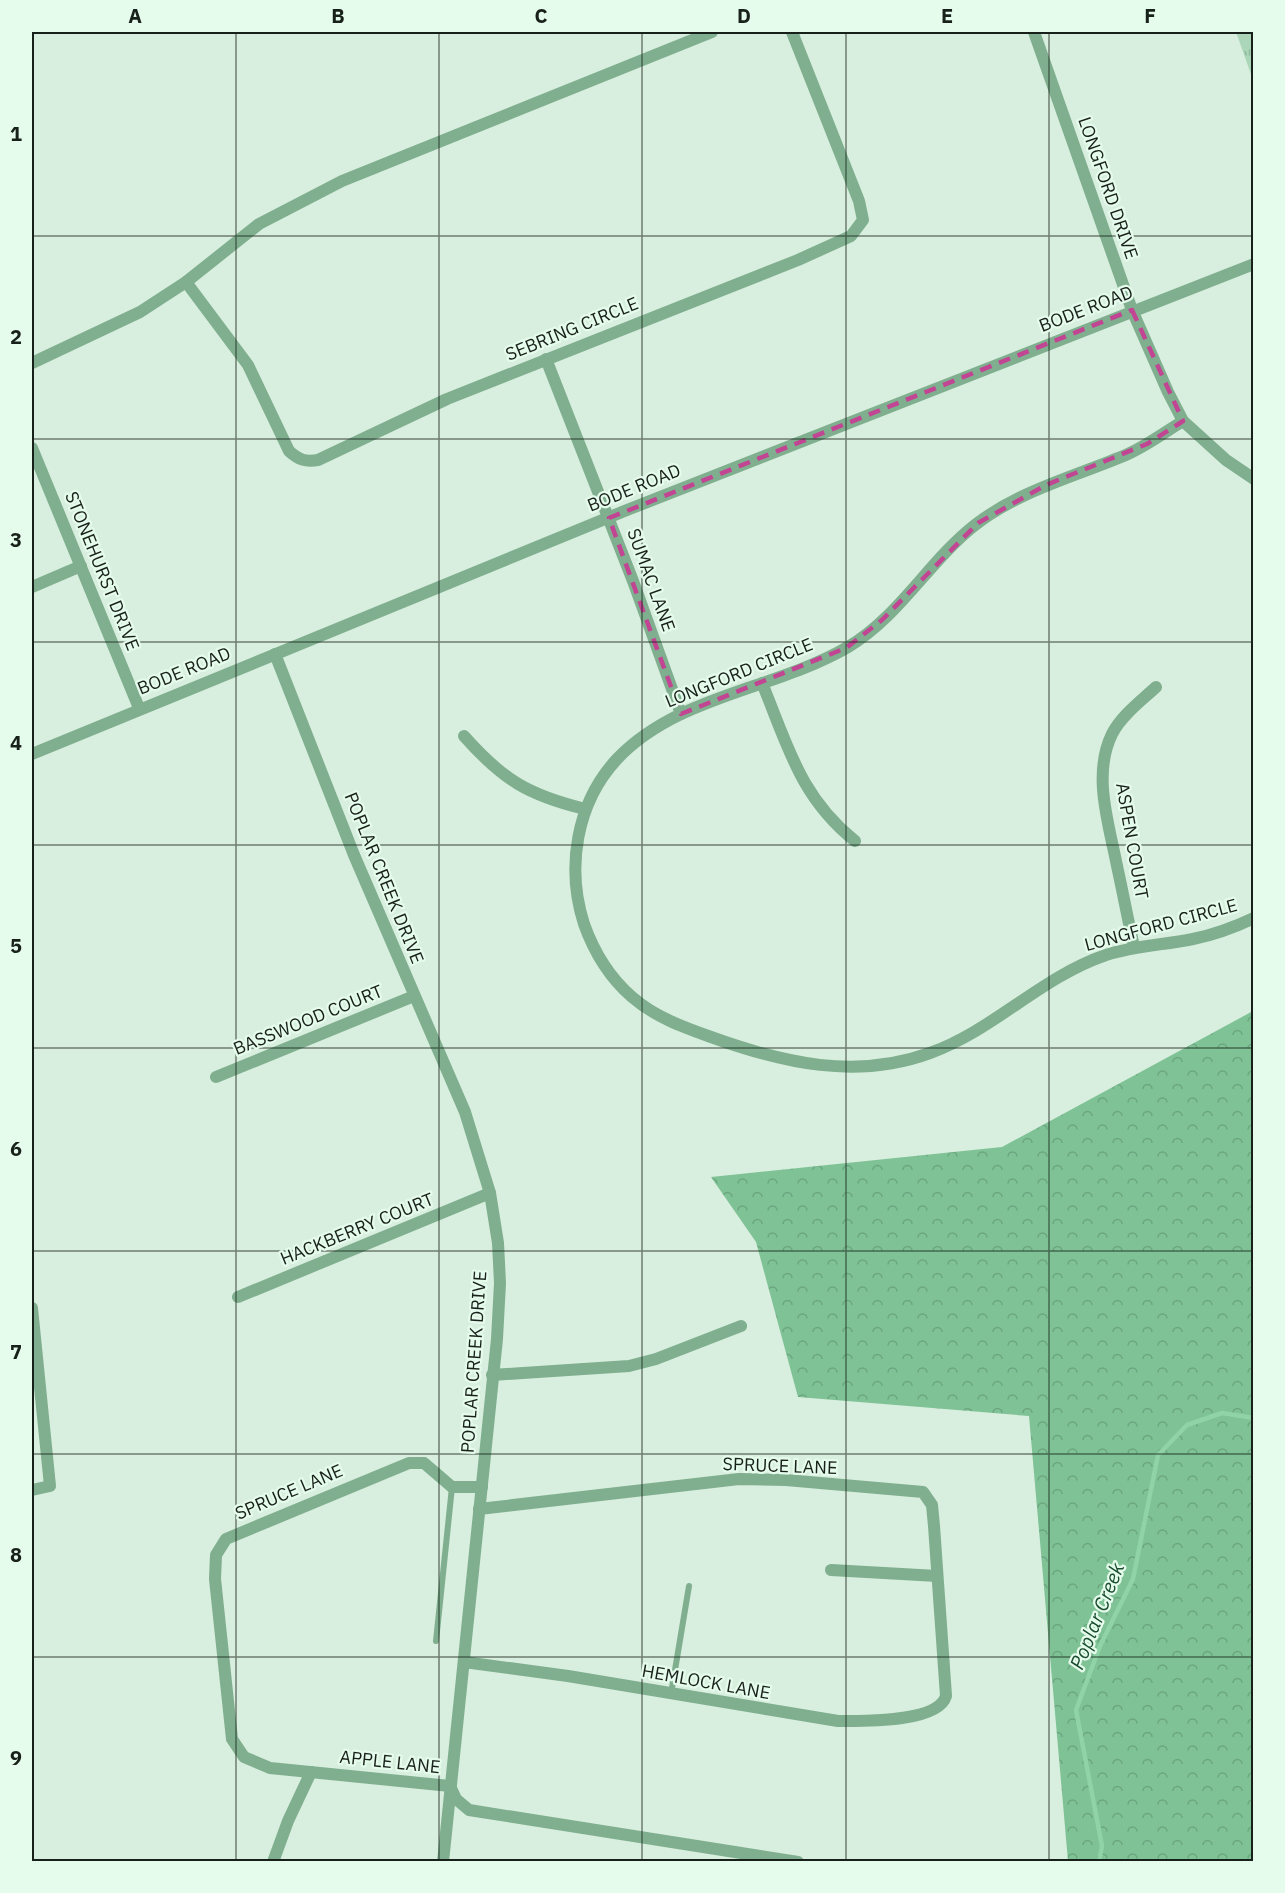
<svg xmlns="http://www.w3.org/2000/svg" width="1285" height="1893" font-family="'IBM Plex Sans',sans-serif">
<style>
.grass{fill:url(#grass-tufts)}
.forest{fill:url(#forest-crowns)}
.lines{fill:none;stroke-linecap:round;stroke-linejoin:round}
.stream{stroke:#8fd3a6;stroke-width:4.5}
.service{stroke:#7faf8e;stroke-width:6}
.minor{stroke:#7faf8e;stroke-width:12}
.marked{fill:none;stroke:#c24594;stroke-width:4.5;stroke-dasharray:12 8;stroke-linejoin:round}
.grid{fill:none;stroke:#18201a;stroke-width:1.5;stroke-opacity:0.55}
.labels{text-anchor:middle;stroke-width:4.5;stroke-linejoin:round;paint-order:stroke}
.street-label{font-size:18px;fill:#18201a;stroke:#e5fbeb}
.water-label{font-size:20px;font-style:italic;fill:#1a4d2f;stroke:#e5fbeb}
.neatline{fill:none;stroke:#18201a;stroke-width:2}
.grid-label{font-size:20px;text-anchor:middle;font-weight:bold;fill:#18201a}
</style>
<defs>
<pattern id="grass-tufts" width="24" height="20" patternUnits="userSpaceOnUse" patternTransform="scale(1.5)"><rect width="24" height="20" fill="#abd7b8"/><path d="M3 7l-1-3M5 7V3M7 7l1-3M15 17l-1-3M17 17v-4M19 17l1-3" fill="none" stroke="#92b89e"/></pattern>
<pattern id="forest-crowns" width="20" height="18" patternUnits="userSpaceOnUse" patternTransform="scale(1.5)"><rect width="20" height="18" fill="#7ec295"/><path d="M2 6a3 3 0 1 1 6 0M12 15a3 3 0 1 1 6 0" fill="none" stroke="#6ca680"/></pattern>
</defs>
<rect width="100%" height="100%" fill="#d8eede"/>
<polygon class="grass" points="1236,32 1253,32 1253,80"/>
<polygon class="forest" points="1253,1011 1253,1861 1068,1861 1029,1416 798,1397 756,1242 711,1177 1002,1147"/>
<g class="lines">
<polyline class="stream" points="1099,1862 1102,1846 1076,1710 1100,1646 1133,1579 1158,1455 1187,1425 1222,1413 1254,1418"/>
<g class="service">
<polyline points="436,1641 452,1487"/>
<polyline points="671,1694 689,1586"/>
</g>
<g class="minor">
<polyline points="1034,32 1132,310 1168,392 1183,421 1226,460 1254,479"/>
<path d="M186 282 248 365 289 451C299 460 305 462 318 460L447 399 798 260 851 236 863 220 859 201 792 32"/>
<polyline points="546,359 633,581 681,714"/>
<polyline points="32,363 140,312 186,282 259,224 342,181 712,32"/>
<path d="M1183 421C1165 432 1148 445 1128 454 1077 476 1020 490 975 525 929 561 899 617 848 647 774 690 678 695 617 759 576 803 566 868 584 924 594 952 610 978 632 997 655 1017 683 1027 711 1037 783 1063 856 1080 930 1053 994 1030 1041 977 1106 955 1134 946 1163 945 1193 939 1213 935 1235 927 1254 918"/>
<polyline points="32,448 139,708"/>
<polyline points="32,587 81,566"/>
<polyline points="275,654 354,855 465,1112 490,1193 498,1243 500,1283 497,1339 443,1862"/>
<path d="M762 683C788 746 800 797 855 841"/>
<path d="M464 736C503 780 528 795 585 809"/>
<polyline points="32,754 627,510 1254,264"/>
<path d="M1134 947C1128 920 1123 893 1117 866 1109 824 1092 775 1112 734 1121 716 1141 701 1156 687"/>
<polyline points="216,1077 414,996"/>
<polyline points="238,1297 490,1193"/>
<polyline points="32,1308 50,1486 32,1490"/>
<polyline points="492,1375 629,1366 656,1359 741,1326"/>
<polyline points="482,1487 452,1487 424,1463 409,1463 226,1539 216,1555 215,1579 232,1739 244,1757 270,1768 450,1786 456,1799 469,1810 798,1862"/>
<polyline points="831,1570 937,1576"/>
<path d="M464 1662 568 1676 838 1721C862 1721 938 1723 946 1696L934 1526 932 1505 923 1492 786 1480 739 1479 479 1509"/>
<polyline points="273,1862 288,1821 311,1772"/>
</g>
</g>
<path class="marked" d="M1132 310 1183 421 1147 444 1046 485 978 523 882 620 846 648 681 714 609 518Z"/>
<path class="grid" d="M236 32V1862M439 32V1862M642 32V1862M846 32V1862M1049 32V1862M32 236H1254M32 439H1254M32 642H1254M32 845H1254M32 1048H1254M32 1251H1254M32 1454H1254M32 1657H1254"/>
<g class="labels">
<g class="street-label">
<text transform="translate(1108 188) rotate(71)" y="6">LONGFORD DRIVE</text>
<text transform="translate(1086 309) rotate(-21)" y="6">BODE ROAD</text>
<text transform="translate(572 329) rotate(-22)" y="6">SEBRING CIRCLE</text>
<text transform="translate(634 488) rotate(-22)" y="6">BODE ROAD</text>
<text transform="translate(102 571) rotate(68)" y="6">STONEHURST DRIVE</text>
<text transform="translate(651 580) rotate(70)" y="6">SUMAC LANE</text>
<text transform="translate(184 671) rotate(-22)" y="6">BODE ROAD</text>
<text transform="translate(739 673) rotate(-22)" y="6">LONGFORD CIRCLE</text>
<text transform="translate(1132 841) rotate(80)" y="6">ASPEN COURT</text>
<text transform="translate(384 878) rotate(68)" y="6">POPLAR CREEK DRIVE</text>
<text transform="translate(1161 925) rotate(-15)" y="6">LONGFORD CIRCLE</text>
<text transform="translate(308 1020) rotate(-22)" y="6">BASSWOOD COURT</text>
<text transform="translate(357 1229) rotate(-22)" y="6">HACKBERRY COURT</text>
<text transform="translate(474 1362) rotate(-86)" y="6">POPLAR CREEK DRIVE</text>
<text transform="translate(780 1466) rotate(2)" y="6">SPRUCE LANE</text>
<text transform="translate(289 1492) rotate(-23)" y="6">SPRUCE LANE</text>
<text transform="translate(706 1682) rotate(10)" y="6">HEMLOCK LANE</text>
<text transform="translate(390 1762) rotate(6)" y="6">APPLE LANE</text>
</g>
<g class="water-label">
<text transform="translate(1097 1616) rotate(-68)" y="7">Poplar Creek</text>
</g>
</g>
<rect width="1285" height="1893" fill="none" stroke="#e5fbeb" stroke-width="66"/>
<rect x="33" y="33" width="1219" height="1827" class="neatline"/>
<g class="grid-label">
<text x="135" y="23">A</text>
<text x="338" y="23">B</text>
<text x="541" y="23">C</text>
<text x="744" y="23">D</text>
<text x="947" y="23">E</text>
<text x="1150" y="23">F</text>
<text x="16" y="141">1</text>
<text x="16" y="344">2</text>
<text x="16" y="547">3</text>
<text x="16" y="750">4</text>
<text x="16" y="953">5</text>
<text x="16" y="1156">6</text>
<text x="16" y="1359">7</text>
<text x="16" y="1562">8</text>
<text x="16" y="1765">9</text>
</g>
</svg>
